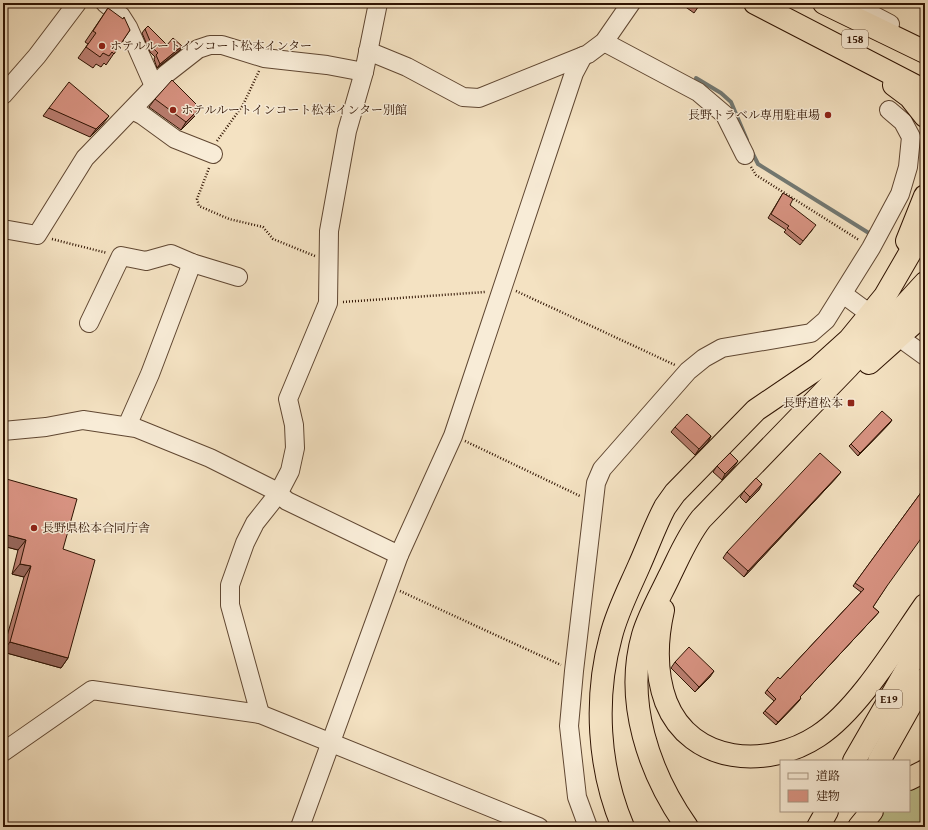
<svg xmlns="http://www.w3.org/2000/svg" width="928" height="830" font-family="'Gentium Book Plus','Noto Serif JP',serif">
<style>
.green{fill:#bfc290;stroke:#776a49}
.lines{fill:none;stroke-linecap:round;stroke-linejoin:round}
.stream{stroke:#727872;stroke-width:4}
.minor-casing{stroke:#604732;stroke-width:20}
.highway-casing{stroke:#2f1302;stroke-width:24}
.path{stroke:#2f1302;stroke-width:2.5;stroke-dasharray:1 2;stroke-linecap:butt}
.minor{stroke:#f8ecd7;stroke-width:18}
.highway{stroke:#f4e2c2;stroke-width:22}
.wall{fill:#ba7e70;stroke:#2f1302}
.shaded-wall{fill:#97675b;stroke:#2f1302}
.building{fill:#d89382;stroke:#2f1302}
.poi-dot{fill:#8f2418;stroke:#f8ecd7;stroke-width:1.5}
.labels{text-anchor:middle;stroke-width:3;stroke-linejoin:round;paint-order:stroke}
.shield{fill:#f8ecd7;stroke:#6b5442;stroke-width:1}
.shield-label{font-size:11px;font-weight:bold;fill:#2f1302}
.poi-label{font-size:12px;fill:#2f1302;stroke:#f8ecd7;text-anchor:start}
</style>
<rect width="100%" height="100%" fill="#f4e2c2"/>
<filter id="stains"><feTurbulence type="fractalNoise" baseFrequency=".005" numOctaves="4"/><feColorMatrix values="0 0 0 0 .2 0 0 0 0 .09 0 0 0 0 .02 0 0 0 .5 -.17"/></filter>
<radialGradient id="worn" r=".72"><stop offset=".6" stop-color="#630" stop-opacity="0"/><stop offset="1" stop-color="#630" stop-opacity=".3"/></radialGradient>
<polygon class="green" points="925,778 925,827 872,827 883,811 909,811 909,789"/>
<g class="lines">
<g class="stream">
<polyline points="696,78 721,93 731,102 747,140"/>
<polyline points="752,152 758,164 872,235"/>
</g>
<defs>
<g id="minor">
<polyline points="105,3 121,16 128,27 154,86"/>
<polyline points="850,3 890,24"/>
<polyline points="604,42 698,92 725,115 745,155"/>
<polyline points="368,51 407,67 463,97 479,98 588,54 604,42 631,3"/>
<polyline points="3,95 37,56 77,3"/>
<polyline points="132,110 142,115 175,139 213,154"/>
<polyline points="3,229 37,235 85,158 166,74 198,49 210,45 222,45 264,58 327,65 364,72"/>
<polyline points="843,294 862,308"/>
<polyline points="89,323 121,256 146,261 171,254 192,263 238,277"/>
<polyline points="907,343 925,356"/>
<polyline points="127,426 150,374 192,263"/>
<polyline points="3,431 46,427 83,420 136,428 210,458 274,490 287,501 399,555"/>
<polyline points="260,714 230,605 230,585 245,543 255,523 278,494 290,471 295,448 294,425 288,399 328,303 329,231 347,131 364,72 378,3"/>
<polyline points="3,752 92,690 260,714 539,827"/>
<polyline points="300,827 399,555 453,436 574,73 583,56"/>
<polyline points="588,827 577,797 569,726 574,671 596,483 602,469 688,371 704,358 722,348 811,333 826,320 871,248 900,194 908,167 911,137 903,122 889,110"/>
</g>
<g id="highway">
<polyline points="755,3 925,91"/>
<polyline points="824,3 925,52"/>
<polyline points="894,85 910,97 925,116"/>
<polyline points="907,241 925,196"/>
<polyline points="869,363 925,313"/>
<path d="M663 610C656 641 655 672 666 702 691 765 768 769 818 736 858 710 897 645 925 605"/>
<polyline points="854,761 925,638"/>
<polyline points="879,761 925,679"/>
<polyline points="909,779 925,771"/>
<path d="M623 827C598 768 594 698 611 636 617 612 629 589 639 566 648 546 655 526 665 507L675 493 756 410 818 368 849 340 885 296 925 227"/>
<path d="M687 827C649 773 624 701 643 635 649 615 660 596 669 577 679 557 687 537 701 519L848 367 925 283"/>
<polyline points="818,827 827,811"/>
<polyline points="859,827 872,811"/>
</g>
</defs>
<use href="#minor" class="minor-casing"/>
<use href="#highway" class="highway-casing"/>
<g class="path">
<polyline points="217,141 243,105 259,71"/>
<polyline points="751,167 756,175 859,240"/>
<polyline points="209,168 197,199 199,206 229,219 263,227 273,239 315,256"/>
<polyline points="52,239 107,253"/>
<polyline points="516,291 675,365"/>
<polyline points="343,302 485,292"/>
<polyline points="465,441 580,496"/>
<polyline points="400,591 561,665"/>
</g>
<use href="#minor" class="minor"/>
<use href="#highway" class="highway"/>
</g>
<g class="wall">
<polygon points="680,3 701,3 694,13"/>
<polygon points="108,8 130,30 106,65 104,63 101,67 96,64 93,68 78,58 88,44 85,42"/>
<polygon points="145,29 167,45 182,46 180,50 157,68 154,59 155,57 150,52 142,33"/>
<polygon points="155,99 200,108 195,116 181,130 149,107"/>
<polygon points="49,108 103,124 90,137 43,116"/>
<polygon points="783,193 790,205 813,229 800,245 784,232 786,230 768,218"/>
<polygon points="890,423 858,456 849,446 851,444"/>
<polygon points="675,427 711,436 708,442 695,455 671,432"/>
<polygon points="717,466 734,467 722,480 713,472"/>
<polygon points="837,477 744,577 723,558 727,552"/>
<polygon points="3,478 63,549 68,658 61,668 3,652 3,650 24,577 12,574 18,550 3,546"/>
<polygon points="925,487 886,587 873,607 879,612 800,697 799,701 776,725 763,713 774,701 765,693 767,690 780,679 861,592 853,586"/>
<polygon points="759,490 746,503 740,497 744,491"/>
<polygon points="675,662 710,677 695,692 671,668"/>
</g>
<g class="shaded-wall">
<polygon points="182,46 180,50 157,68 160,64"/>
<polygon points="200,108 195,116 181,130 186,122"/>
<polygon points="109,116 103,124 90,137 96,129"/>
<polygon points="892,420 890,423 858,456 860,453"/>
<polygon points="711,436 708,442 695,455 699,449"/>
<polygon points="738,461 734,467 722,480 725,474"/>
<polygon points="841,472 837,477 744,577 748,571"/>
<polygon points="762,484 759,490 746,503 750,497"/>
<polygon points="3,534 26,540 18,550 3,546"/>
<polygon points="20,564 31,566 24,577 12,574"/>
<polygon points="879,612 876,615 797,700 800,697"/>
<polygon points="10,642 68,658 61,668 3,652 3,651"/>
<polygon points="714,671 710,677 695,692 699,687"/>
<polygon points="801,698 799,701 776,725 778,722"/>
</g>
<g class="building">
<polygon points="691,3 701,3 697,8"/>
<polygon points="108,8 123,19 124,17 130,30 114,54 112,52 109,56 103,53 100,57 86,47 96,33 93,31"/>
<polygon points="148,26 167,45 173,38 182,46 160,64 156,55 158,53 153,48 145,29"/>
<polygon points="172,80 200,108 186,122 155,99"/>
<polygon points="69,82 109,116 96,129 49,108"/>
<polygon points="783,193 793,199 790,205 816,225 803,241 787,228 789,226 771,214"/>
<polygon points="882,411 892,420 860,453 851,444"/>
<polygon points="687,414 711,436 699,449 675,427"/>
<polygon points="730,453 738,461 725,474 717,466"/>
<polygon points="820,453 841,472 748,571 727,552"/>
<polygon points="3,478 77,499 63,549 95,560 68,658 10,642 31,566 20,564 26,540 3,534"/>
<polygon points="756,478 762,484 750,497 744,491"/>
<polygon points="925,487 925,533 887,586 873,607 879,612 800,697 801,698 778,722 765,711 776,699 767,690 778,677 780,679 864,589 855,583"/>
<polygon points="689,647 714,671 699,687 675,662"/>
</g>
<g class="poi-dot">
<circle cx="102" cy="46" r="4"/>
<circle cx="173" cy="110" r="4"/>
<circle cx="828" cy="115" r="4"/>
<rect x="847" y="399" width="8" height="8" rx="2"/>
<circle cx="34" cy="528" r="4"/>
</g>
<g class="labels">
<g class="shield">
<rect x="842" y="30" width="26" height="18" rx="3"/>
<rect x="876" y="690" width="26" height="18" rx="3"/>
</g>
<g class="shield-label">
<text x="855" y="43">158</text>
<text x="889" y="703">E19</text>
</g>
<g class="poi-label">
<text x="110" y="50">ホテルルートインコート松本インター</text>
<text x="181" y="114">ホテルルートインコート松本インター別館</text>
<text x="820" y="119" text-anchor="end">長野トラベル専用駐車場</text>
<text x="843" y="407" text-anchor="end">長野道松本</text>
<text x="42" y="532">長野県松本合同庁舎</text>
</g>
</g>
<rect width="928" height="830" fill="none" stroke="#f4e2c2" stroke-width="16"/>
<rect x="4" y="4" width="920" height="822" fill="none" stroke="#2f1302" stroke-width="2"/>
<rect x="8" y="8" width="912" height="814" fill="none" stroke="#2f1302"/>
<rect x="780" y="760" width="130" height="52" fill="#f8ecd7" stroke="#a89582"/>
<rect x="788" y="773" width="20" height="6" fill="#f8ecd7" stroke="#a89582"/>
<text x="816" y="780" font-size="12" fill="#2f1302">道路</text>
<rect x="788" y="790" width="20" height="12" fill="#d89382" stroke="#a89582"/>
<text x="816" y="800" font-size="12" fill="#2f1302">建物</text>
<rect width="100%" height="100%" filter="url(#stains)"/>
<rect width="100%" height="100%" fill="url(#worn)"/>
</svg>
